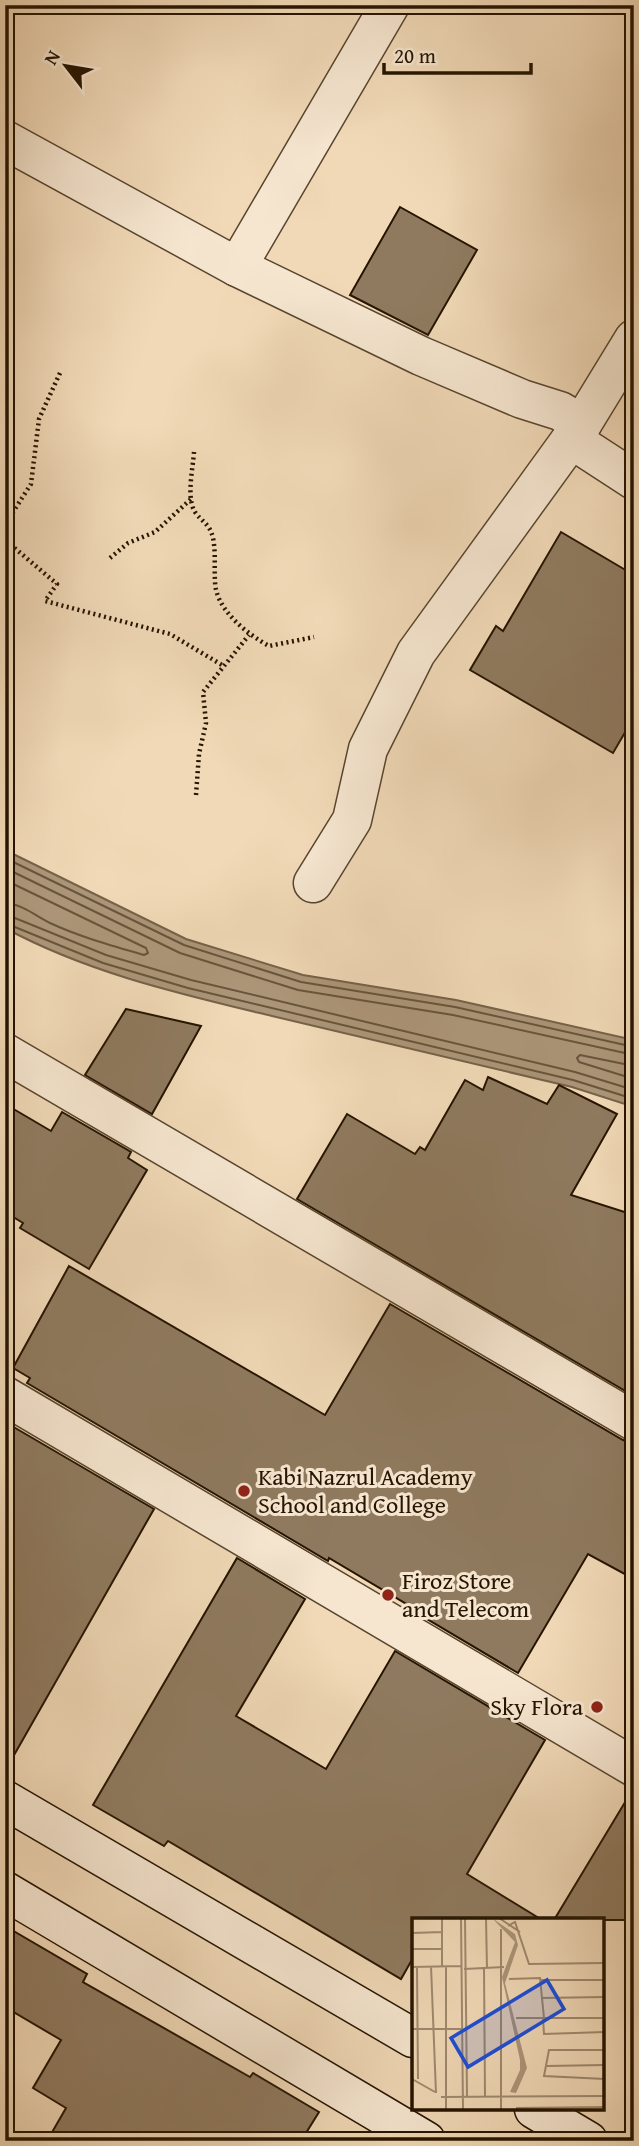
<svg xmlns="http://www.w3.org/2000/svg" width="639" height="2146" font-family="'Gentium Book Plus',serif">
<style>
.water{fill:#ac9679;stroke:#766249;stroke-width:2}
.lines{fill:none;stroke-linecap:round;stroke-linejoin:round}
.shore{stroke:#68553c;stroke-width:2}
.building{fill:#8f7a5f;stroke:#251400;stroke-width:2}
.street-casing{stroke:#58452e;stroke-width:41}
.secondary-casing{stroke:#251400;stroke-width:41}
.path{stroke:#251400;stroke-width:4.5;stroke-dasharray:2 3.5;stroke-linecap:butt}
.street{stroke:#f6e6d0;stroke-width:38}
.secondary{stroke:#f6e6d0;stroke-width:38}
.poi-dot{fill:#8f2418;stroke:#f6e6d0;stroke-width:2.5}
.labels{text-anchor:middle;stroke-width:6;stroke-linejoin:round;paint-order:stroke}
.poi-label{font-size:24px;fill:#251400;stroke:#f6e6d0;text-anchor:start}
.inset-road{fill:none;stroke:#9f8a6e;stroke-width:2}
.view{fill:#1d4ed8;fill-opacity:0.15;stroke:#1d4ed8;stroke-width:3.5}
.inset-edge{fill:none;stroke:#251400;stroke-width:3.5}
</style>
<rect width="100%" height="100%" fill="#f1d9b7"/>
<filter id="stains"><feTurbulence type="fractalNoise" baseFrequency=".00286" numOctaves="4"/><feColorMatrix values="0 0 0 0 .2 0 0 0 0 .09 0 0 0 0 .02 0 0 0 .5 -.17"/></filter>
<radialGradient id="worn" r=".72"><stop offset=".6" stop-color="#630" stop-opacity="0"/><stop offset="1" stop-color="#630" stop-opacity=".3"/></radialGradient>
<path class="water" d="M5 850 186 939 303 975 456 1000 634 1040V1107L572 1087C472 1064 372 1040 272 1016 181 994 88 973 5 928Z"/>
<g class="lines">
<g class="shore">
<polyline points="5,858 184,945 301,982 455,1007 634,1047"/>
<polyline points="5,868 180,953 298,990 453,1015 634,1055"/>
<path d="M5 880 146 948 148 953 144 955C113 946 80 937 50 923 36 916 22 904 5 903"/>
<polyline points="5,914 106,955 191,980 575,1072 634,1090"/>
<polyline points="5,923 103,963 188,988 573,1080 634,1099"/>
<polyline points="634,1066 580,1055 577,1058 579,1062 634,1079"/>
</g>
</g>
<g class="building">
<polygon points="400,207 477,250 428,335 350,295"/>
<polygon points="561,532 634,575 634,717 613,753 470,670 496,626 503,631"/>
<polygon points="126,1009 201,1026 152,1114 85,1075"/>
<polygon points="488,1077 547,1104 559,1085 617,1114 571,1195 634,1215 634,1396 297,1199 347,1114 415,1154 420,1147 425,1150 465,1080 483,1090"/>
<polygon points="5,1104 51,1131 62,1112 131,1152 128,1158 147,1170 89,1269 20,1228 23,1223 5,1212"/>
<polygon points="69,1266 325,1415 390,1304 623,1440 634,1443 634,1579 588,1554 518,1673 417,1613 418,1611 329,1558 328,1561 27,1383 30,1378 13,1368"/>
<polygon points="5,1422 154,1509 5,1771"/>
<polygon points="237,1558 305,1599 236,1716 326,1769 395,1651 545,1740 467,1874 542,1920 413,1920 413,1958 401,1979 168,1841 164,1846 93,1805"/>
<polygon points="633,1789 634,1920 554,1920"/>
<polygon points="5,1926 87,1974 83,1982 250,2077 253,2073 319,2112 301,2141 47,2141 66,2108 33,2088 61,2040 5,2007"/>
</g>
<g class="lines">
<defs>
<g id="street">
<polyline points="5,140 237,267 421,356 522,399 560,411 582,424"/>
<polyline points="237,267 390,5"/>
<polyline points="571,439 634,480"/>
<polyline points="313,883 352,820 368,749 416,653 582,424 634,339"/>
<polyline points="5,1053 634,1421"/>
<polyline points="5,1396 634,1767"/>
</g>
<g id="secondary">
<polyline points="5,1800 413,2038"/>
<polyline points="5,1891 426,2141"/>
<polyline points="534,2109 588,2141"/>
</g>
</defs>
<use href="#street" class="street-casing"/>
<use href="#secondary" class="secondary-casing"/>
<g class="path">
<polyline points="60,373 39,419 31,484 13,512 11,545 57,584 45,601 170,634 222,665"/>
<path d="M194 452C193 468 186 498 195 512 202 522 210 524 213 538 216 553 214 567 215 581 215 609 247 634 269 646L314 637"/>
<polyline points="110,558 128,543 155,532 191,499"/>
<polyline points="196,795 199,754 206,723 203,692 249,635"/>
</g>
<use href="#street" class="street"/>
<use href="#secondary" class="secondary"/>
</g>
<g class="poi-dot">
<circle cx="244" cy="1491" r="7"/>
<circle cx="388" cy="1595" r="7"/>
<circle cx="597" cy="1707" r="7"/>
</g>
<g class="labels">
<g class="poi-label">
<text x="258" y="1485">Kabi Nazrul Academy<tspan x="258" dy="28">School and College</tspan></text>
<text x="402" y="1589">Firoz Store<tspan x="402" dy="28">and Telecom</tspan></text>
<text x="583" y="1715" text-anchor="end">Sky Flora</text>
</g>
</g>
<g transform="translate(412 1918)">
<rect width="192" height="192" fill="#f1d9b7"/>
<path d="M80 0 103 16 106 27 93 65 115 150 104 175 98 174 108 152V142L90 59 103 24Z" fill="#ac9679"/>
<path class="inset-road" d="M30 0V48M49 0 51 192M53 0 55 178M74 0 75 51M87 0 108 14M96 8 103 4 117 46 193 45M0 15 30 14M0 31H30M19 48 24 175M0 49 50 48M5 49 6 161M52 51 92 49M72 51 73 178M97 61 128 60 132 100M129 62H193M129 80 193 79M104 100H193M131 100 132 116 193 114M0 111H50M193 132H137L132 158 193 161M135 148 193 147M0 161 23 174M29 179 193 178M104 190 193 189M34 192V48M89 192V11"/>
<path class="view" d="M135 62 152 91 56 149 39 120Z"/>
<rect width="192" height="192" class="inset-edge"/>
</g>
<rect width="639" height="2146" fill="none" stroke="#f1d9b7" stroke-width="28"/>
<rect x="7" y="7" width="625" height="2132" fill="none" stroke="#251400" stroke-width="3.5"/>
<rect x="14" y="14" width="611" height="2118" fill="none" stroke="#251400" stroke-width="2"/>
<g transform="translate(66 66) rotate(301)" stroke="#f6e6d0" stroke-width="5" paint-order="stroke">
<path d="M0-5L12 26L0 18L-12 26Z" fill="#251400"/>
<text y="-10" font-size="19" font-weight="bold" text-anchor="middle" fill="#251400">N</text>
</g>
<path d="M384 63v10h147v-10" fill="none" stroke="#251400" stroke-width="3.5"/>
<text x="394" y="63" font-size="21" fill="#251400" stroke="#f6e6d0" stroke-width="5" paint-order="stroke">20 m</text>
<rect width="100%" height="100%" filter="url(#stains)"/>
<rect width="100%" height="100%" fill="url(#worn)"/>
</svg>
